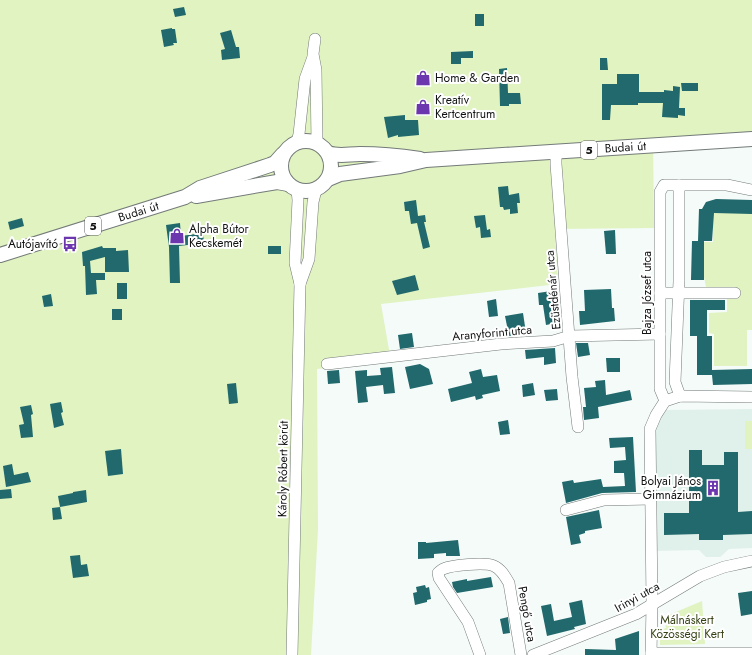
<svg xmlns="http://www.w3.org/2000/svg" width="752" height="655" font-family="Jost,sans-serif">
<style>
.built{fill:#e0f0ea}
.green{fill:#e0f3c1}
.building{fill:#21696c}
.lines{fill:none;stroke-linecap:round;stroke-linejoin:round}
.minor-casing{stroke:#737a78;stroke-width:12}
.major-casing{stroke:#737a78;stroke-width:16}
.minor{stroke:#fff;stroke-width:11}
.major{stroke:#fff;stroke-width:14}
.labels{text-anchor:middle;stroke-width:4;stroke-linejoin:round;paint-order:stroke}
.shield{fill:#fff;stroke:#585a59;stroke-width:1}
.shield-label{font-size:11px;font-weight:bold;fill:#111312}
.poi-label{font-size:12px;fill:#111312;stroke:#fff;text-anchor:start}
.street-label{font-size:12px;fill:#111312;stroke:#fff}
.park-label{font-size:12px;fill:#354316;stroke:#fff}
</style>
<rect width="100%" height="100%" fill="#f4fbf9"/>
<polygon class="built" points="752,409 752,548 729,549 720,557 706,557 699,550 654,551 653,430 666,410"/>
<g class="green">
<polygon points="0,0 752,0 752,132 653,138 654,228 555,229 558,284 381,304 391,361 317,369 318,529 311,655 0,655"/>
<polygon points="713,212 752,212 752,330 747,330 747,366 714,366 714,334 709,333 709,313 727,312 727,299 740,298 736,287 706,287 704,277 704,242 713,242"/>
<rect x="745" y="421" width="7" height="28"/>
<polygon points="702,601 705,644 660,645 660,630 666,628 664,617"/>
</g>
<g class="building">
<polygon points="184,7 186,15 175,17 173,9"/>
<rect x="475" y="14" width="9" height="12"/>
<polygon points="172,28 172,29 175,29 177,43 173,43 174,45 164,47 161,30"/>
<polygon points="231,30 236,47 239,47 240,58 222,60 221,50 225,49 220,33"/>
<polygon points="473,51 473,58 461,58 461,64 451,64 451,52"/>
<polygon points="600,58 607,58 608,70 600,70"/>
<polygon points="507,68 508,93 520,93 521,104 509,104 509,106 500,106 499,69"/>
<polygon points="617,74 639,74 639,92 664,92 664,90 673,91 673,86 680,87 679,108 685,108 685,116 678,115 678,118 662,117 663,103 638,103 638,105 611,105 610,120 602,120 602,84 617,84"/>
<polygon points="681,83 698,83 698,91 682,91"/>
<polygon points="405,115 405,120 418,120 419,135 398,137 398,135 388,138 384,117"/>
<polygon points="508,186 509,195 519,193 520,203 517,203 518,213 510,214 510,209 504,210 503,207 500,207 498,187"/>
<polygon points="716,199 752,200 752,214 714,213 712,241 704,241 704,280 691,280 692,241 698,241 699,209 702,209 706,202"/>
<polygon points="416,200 418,216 425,215 426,222 424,222 430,247 423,249 417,223 411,224 409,211 405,211 404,202"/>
<polygon points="485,215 487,230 490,229 491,237 481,238 480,227 476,228 474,216"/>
<polygon points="22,218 24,226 10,230 8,222"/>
<polygon points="180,223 181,236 203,233 204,243 179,246 180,283 170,283 169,247 166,225"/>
<polygon points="615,230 616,254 606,254 604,231"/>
<polygon points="102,246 103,248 116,248 116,251 128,250 129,272 105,272 105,257 90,261 91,273 105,273 105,280 96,280 97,294 86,295 85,266 83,266 82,252"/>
<rect x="268" y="246" width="13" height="8"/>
<polygon points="415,275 419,290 397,295 392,281"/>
<rect x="117" y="283" width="10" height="16"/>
<polygon points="611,289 612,308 614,308 615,321 580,325 579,311 585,311 584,290"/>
<polygon points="558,290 561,322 546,325 543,305 539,305 538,293"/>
<polygon points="51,294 53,306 44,307 42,296"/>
<polygon points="496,299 498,316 489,317 487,301"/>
<polygon points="690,300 725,300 725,310 707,310 707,336 712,336 712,370 752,369 752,384 713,385 712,375 697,375 697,336 690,336"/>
<rect x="112" y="309" width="10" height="11"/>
<polygon points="523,313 526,333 509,336 505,316"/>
<polygon points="412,333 414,347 400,349 398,335"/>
<polygon points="482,333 483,339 466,341 465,334"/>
<polygon points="576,343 588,343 590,355 578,357"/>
<polygon points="555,348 556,363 544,365 544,357 526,359 525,350"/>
<polygon points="606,358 620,358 620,372 607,372"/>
<polygon points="420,364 429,369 433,384 410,389 405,367"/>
<polygon points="392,367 395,393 384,394 383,385 366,387 368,402 358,403 355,371 367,370 367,376 381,375 380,368"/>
<polygon points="481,369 483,377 497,375 500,391 482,395 483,398 476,400 475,396 451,402 448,389 472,383 469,372"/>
<polygon points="339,370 340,383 328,384 327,371"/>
<polygon points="605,380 606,395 630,390 632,400 598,407 599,418 584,420 583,407 586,407 584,388 596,387 595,381"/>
<polygon points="236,383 238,403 229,404 227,384"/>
<polygon points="533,383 535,395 523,397 522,385"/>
<polygon points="557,389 558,400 546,401 544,390"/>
<polygon points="61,402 63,412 61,413 64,425 54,428 50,404"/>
<polygon points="31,405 33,414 31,415 33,437 21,438 19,425 24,424 20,407"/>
<polygon points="508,420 510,434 500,435 498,422"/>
<polygon points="633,437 636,492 602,493 566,503 562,482 573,480 574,483 601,479 603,487 625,486 624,473 614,473 614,461 626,460 625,447 610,448 609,438"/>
<polygon points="121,449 123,474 108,476 105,451"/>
<polygon points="689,450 702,450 702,465 724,465 724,452 738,452 738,512 752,511 752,534 723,535 723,540 699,540 699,534 664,535 664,513 689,513"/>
<polygon points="12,464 14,475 28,472 31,482 6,487 3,466"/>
<polygon points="11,489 12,498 0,499 0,490"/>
<polygon points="86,490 87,502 60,507 58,496 73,493 73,492"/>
<polygon points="60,507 62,519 53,520 52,508"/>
<polygon points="599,510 602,528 585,531 585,533 579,535 581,543 571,545 566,517"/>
<polygon points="458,540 460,556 446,556 446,553 434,554 434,558 418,559 418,542 426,542 426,543"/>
<polygon points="80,555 81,565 87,564 89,576 73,578 70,556"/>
<polygon points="491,577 493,587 457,593 453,587 452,582 467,579 467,581"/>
<polygon points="425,585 426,588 429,587 431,599 427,600 427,602 415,605 413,593 417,592 416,587"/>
<polygon points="752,591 752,614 741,616 738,593"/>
<polygon points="582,600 586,624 574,627 575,629 547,636 541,606 551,604 554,621 572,617 569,603"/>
<polygon points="508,617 510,633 503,634 500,619"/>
<polygon points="639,631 639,655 585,655 585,649 616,650 615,639"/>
</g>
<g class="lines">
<defs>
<g id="minor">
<polyline points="315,39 313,54 316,70 317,143"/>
<polyline points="297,142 299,134 305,79 313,57"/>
<polyline points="556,152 556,164 572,377 578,427"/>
<polyline points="679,185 679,281 675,382 680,396"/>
<polyline points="300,284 309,259 313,202 316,190"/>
<polyline points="660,293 735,293"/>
<polyline points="327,364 501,344 553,341 570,336 660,334"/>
<polyline points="665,401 660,389 660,192 664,185 727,185 752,190"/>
<polyline points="566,510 604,500 651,499"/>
<polyline points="651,653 752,653"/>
<polyline points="292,655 300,284 295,263 298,200 297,190"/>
<path d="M480 655 468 622 439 578 438 573C439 572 442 569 443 569 452 565 485 562 494 566 501 569 505 576 509 583L521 655"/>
<polyline points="533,655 636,614 700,576 724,567 752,561"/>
<polyline points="651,655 652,604 650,429 656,415 665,401 680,396 752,397"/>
</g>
<g id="major">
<circle cx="306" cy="166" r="25"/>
<path d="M328 153C338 157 349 154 360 154 380 154 400 156 420 159"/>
<path id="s1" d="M328 179 340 174 400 166 426 160 752 139"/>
<polyline points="196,196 277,182 288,184"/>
<path id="s2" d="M0 255 185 197 200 188 270 165 275 163 283 154"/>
</g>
</defs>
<use href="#minor" class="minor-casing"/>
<use href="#major" class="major-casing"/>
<use href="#minor" class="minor"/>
<use href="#major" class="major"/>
</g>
<defs>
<symbol id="shop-bare" viewBox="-9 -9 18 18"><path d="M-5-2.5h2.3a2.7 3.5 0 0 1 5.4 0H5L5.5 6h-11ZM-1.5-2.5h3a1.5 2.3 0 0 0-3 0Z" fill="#6c37ae" stroke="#fff" stroke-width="2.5" paint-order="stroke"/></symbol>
<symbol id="bus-bare" viewBox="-9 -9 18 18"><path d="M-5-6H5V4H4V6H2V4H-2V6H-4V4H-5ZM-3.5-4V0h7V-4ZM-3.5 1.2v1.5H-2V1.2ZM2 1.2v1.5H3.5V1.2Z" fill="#6c37ae" stroke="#fff" stroke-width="2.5" paint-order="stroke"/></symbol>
<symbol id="building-bare" viewBox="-9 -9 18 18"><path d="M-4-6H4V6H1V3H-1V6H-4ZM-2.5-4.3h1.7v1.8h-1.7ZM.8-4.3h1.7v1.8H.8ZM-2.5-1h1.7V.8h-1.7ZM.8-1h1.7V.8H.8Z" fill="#6c37ae" stroke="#fff" stroke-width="2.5" paint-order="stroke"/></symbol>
</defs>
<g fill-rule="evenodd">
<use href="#shop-bare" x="412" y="67" width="22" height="22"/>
<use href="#shop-bare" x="412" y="96" width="22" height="22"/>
<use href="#shop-bare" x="166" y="225" width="22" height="22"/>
<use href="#bus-bare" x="59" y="233" width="22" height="22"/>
<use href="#building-bare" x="702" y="477" width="22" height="22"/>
</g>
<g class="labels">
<g class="shield">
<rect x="581" y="141" width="16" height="18" rx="3"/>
<rect x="85" y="217" width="16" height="18" rx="3"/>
</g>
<g class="shield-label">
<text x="589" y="154">5</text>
<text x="93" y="230">5</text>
</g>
<g class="poi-label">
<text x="435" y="82">Home &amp; Garden</text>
<text x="435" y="104">Kreatív<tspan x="435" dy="14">Kertcentrum</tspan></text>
<text x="189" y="233">Alpha Bútor<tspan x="189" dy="14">Kecskemét</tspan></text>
<text x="58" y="248" text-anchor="end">Autójavító</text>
<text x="701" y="485" text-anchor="end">Bolyai János<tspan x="701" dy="14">Gimnázium</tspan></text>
</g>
<g class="street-label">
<text dy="4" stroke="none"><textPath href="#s1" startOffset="300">Budai út</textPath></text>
<text dy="4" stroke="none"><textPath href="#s2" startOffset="145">Budai út</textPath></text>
<text transform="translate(553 290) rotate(-95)" y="4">Ezüstdénár utca</text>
<text transform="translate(647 293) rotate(-90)" y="4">Bajza József utca</text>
<text transform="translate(492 333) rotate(-5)" y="4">Aranyforint utca</text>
<text transform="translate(283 469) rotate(-89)" y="4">Károly Róbert körút</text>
<text transform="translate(637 597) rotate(-29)" y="4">Irinyi utca</text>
<text transform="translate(527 614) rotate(80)" y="4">Pengő utca</text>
</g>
<g class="park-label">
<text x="687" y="624">Málnáskert<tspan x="687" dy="14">Közösségi Kert</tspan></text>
</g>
</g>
</svg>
